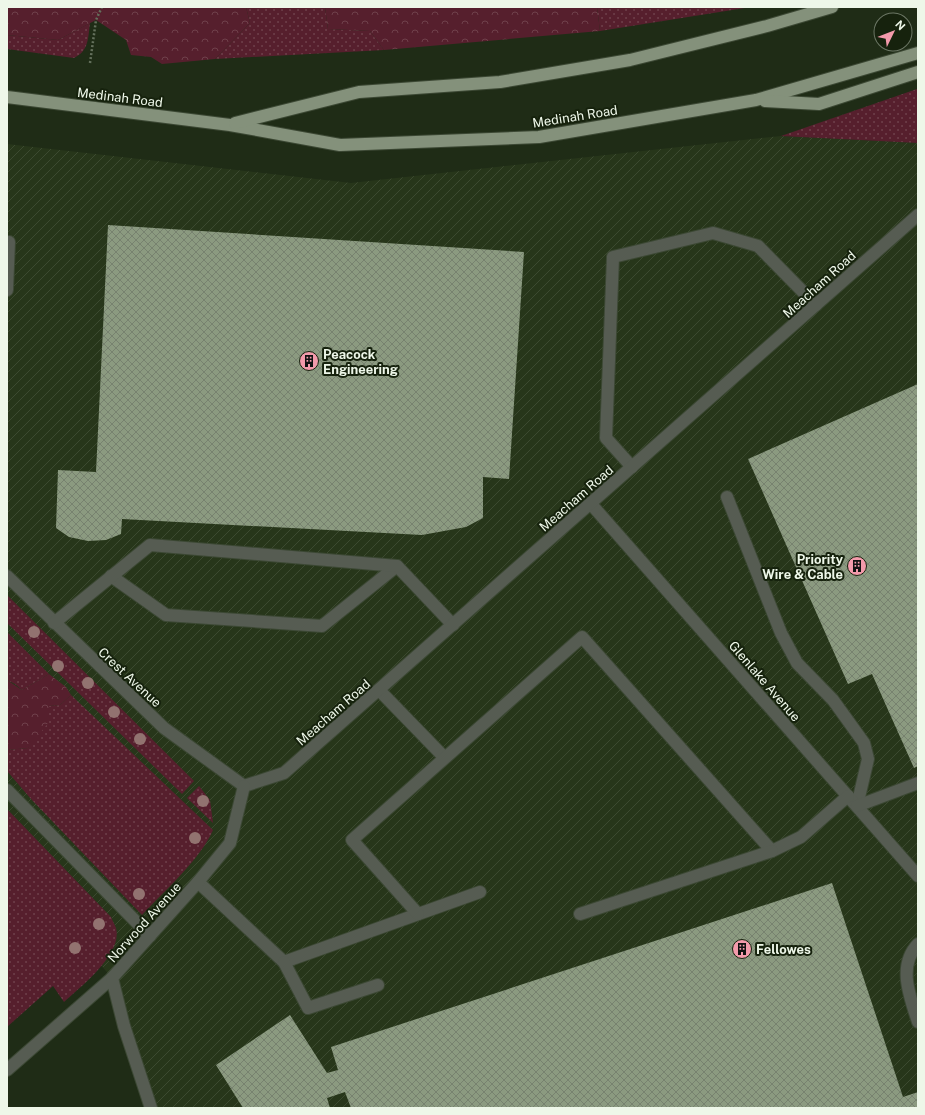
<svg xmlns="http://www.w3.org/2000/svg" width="925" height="1115" font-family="'Public Sans',sans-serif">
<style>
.industrial{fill:url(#industrial-furrows)}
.grass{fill:url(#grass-dots)}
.forest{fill:url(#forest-crowns)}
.building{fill:url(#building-cross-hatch)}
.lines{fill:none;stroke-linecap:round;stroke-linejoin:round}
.minor-casing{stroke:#3c4834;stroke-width:14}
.major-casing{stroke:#3c4834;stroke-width:14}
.path{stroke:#64705c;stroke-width:2.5;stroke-dasharray:2 2;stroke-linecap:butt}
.minor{stroke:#565c52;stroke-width:12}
.major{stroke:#84917b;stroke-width:12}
.tree{fill:#927370}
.labels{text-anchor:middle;stroke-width:4;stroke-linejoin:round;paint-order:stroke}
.street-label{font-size:13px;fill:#eef7e9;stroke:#16220d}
.poi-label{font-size:13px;font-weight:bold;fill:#eef7e9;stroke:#16220d;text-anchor:start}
</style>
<defs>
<pattern id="industrial-furrows" width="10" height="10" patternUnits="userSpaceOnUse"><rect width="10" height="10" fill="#27361a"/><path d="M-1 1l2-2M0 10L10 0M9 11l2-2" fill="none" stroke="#3c4a30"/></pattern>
<pattern id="grass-dots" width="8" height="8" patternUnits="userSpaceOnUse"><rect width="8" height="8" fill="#561f2d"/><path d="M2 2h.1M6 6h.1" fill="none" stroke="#6f404b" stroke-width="1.8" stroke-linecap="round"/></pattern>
<pattern id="forest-crowns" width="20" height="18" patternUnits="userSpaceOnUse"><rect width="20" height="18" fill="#561f2d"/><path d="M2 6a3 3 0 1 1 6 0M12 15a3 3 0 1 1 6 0" fill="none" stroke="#6f404b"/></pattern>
<pattern id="building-cross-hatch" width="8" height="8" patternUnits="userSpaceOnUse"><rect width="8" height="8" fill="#8b9a80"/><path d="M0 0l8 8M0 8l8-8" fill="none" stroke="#77826f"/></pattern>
</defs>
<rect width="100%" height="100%" fill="#1f2c16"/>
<polygon class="industrial" points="781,136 918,143 918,1108 154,1108 112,978 74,934 7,934 7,144 351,183"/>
<g class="grass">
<polygon points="246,7 325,7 328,29 370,31 384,50 215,59 250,23"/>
<polygon points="597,7 751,7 600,31"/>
<path d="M90 23C88 38 89 51 74 58L7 49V35L58 40Z"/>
<polygon points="917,89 918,143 781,136"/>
<polygon points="7,595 194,781 182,794 7,623"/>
<polygon points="7,632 49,674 22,690 15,684 7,680"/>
<path d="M71 695 213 830C200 860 164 891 142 915L31 799 7 771V750L28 748 49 706 60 705Z"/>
<polygon points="199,786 210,800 213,823 187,798"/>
<path d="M7 809 111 917C112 920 115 925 116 928 123 954 80 987 64 1002L53 986 7 1027Z"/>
</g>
<g class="forest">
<polygon points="7,7 246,7 250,23 215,59 162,64 151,57 131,55 126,40 96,20 58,40 7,35"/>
<polygon points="325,7 597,7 600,31 384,50 370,31 328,29"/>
<polygon points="49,674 66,687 71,695 60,705 49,706 49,722 28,748 7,750 7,680 22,690"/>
</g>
<g class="building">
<polygon points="108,225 524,252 509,479 483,477 483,518 466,527 422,535 122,519 121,534 106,540 88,541 69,537 56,528 58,470 96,472"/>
<polygon points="918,384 918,766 914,768 872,674 848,684 748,459"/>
<polygon points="832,883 903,1097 918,1092 918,1108 351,1108 345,1092 327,1098 330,1108 243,1108 216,1065 290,1015 327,1073 338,1070 331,1047"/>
</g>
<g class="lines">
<defs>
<g id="minor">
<polyline points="7,290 9,242"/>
<polyline points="632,467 606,438 613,257 713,233 758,246 816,305"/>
<polyline points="727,497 781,633 797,663 833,700 864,743 868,759 857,806"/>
<polyline points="591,504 918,876"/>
<polyline points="7,576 164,728 244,786"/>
<polyline points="111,576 166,615 322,626 397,566"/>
<polyline points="54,623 150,545 397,566 453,625"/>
<polyline points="379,690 444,757"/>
<polyline points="244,786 284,773 918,215"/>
<polyline points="7,790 150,936"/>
<polyline points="857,806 918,783"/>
<polyline points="198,882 284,962 480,892"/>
<polyline points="418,914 352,840 582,637 772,851 801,837 848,796"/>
<polyline points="580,914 772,851"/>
<path d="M918 944C897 966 910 997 918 1022"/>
<polyline points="284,962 308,1008 378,985"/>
<polyline points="7,1070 112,978"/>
<polyline points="151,1108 124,1026 112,978 198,882 230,843 244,786"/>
</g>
<g id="major">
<polyline points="7,97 230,125 340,145 539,137 756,100 918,53"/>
<polyline points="765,101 819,104 918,72"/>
<polyline points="235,123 359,92 500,82 630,60 767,26 832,7"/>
</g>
</defs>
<use href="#minor" class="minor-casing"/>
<use href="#major" class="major-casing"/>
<polyline class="path" points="90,63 96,20 102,7"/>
<use href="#minor" class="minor"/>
<use href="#major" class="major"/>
</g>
<g class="tree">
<circle cx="34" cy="632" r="6"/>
<circle cx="58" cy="666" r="6"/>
<circle cx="88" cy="683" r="6"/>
<circle cx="114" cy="712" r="6"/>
<circle cx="140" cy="739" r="6"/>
<circle cx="203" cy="801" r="6"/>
<circle cx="195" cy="838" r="6"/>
<circle cx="139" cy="894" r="6"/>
<circle cx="99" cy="924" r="6"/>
<circle cx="75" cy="948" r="6"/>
</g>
<defs>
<symbol id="building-disc" viewBox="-11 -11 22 22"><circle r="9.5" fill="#f39aab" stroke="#16220d"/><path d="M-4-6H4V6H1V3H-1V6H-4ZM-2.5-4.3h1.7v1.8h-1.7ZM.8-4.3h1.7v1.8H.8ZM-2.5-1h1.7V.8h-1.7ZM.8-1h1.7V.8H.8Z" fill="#111"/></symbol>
</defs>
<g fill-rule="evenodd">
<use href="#building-disc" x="298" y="350" width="22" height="22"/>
<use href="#building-disc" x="846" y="555" width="22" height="22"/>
<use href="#building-disc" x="731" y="938" width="22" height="22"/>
</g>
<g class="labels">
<g class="street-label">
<text transform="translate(120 97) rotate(7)" y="5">Medinah Road</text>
<text transform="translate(575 116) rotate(-9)" y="5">Medinah Road</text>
<text transform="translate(819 284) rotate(-42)" y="5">Meacham Road</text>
<text transform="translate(576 498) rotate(-41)" y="5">Meacham Road</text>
<text transform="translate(130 677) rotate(43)" y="5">Crest Avenue</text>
<text transform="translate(765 681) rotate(49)" y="5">Glenlake Avenue</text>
<text transform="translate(333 712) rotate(-41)" y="5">Meacham Road</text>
<text transform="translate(144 922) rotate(-48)" y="5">Norwood Avenue</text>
</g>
<g class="poi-label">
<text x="323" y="359">Peacock<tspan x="323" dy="15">Engineering</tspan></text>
<text x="843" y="564" text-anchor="end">Priority<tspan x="843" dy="15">Wire &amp; Cable</tspan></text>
<text x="756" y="954">Fellowes</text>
</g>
</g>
<rect width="925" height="1115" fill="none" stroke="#eef7e9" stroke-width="16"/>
<g transform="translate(893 32) rotate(47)"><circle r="19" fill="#16220d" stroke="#6c7765"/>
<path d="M0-3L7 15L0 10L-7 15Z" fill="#f39aab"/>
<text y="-6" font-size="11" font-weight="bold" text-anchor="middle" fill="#eef7e9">N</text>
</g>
</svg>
